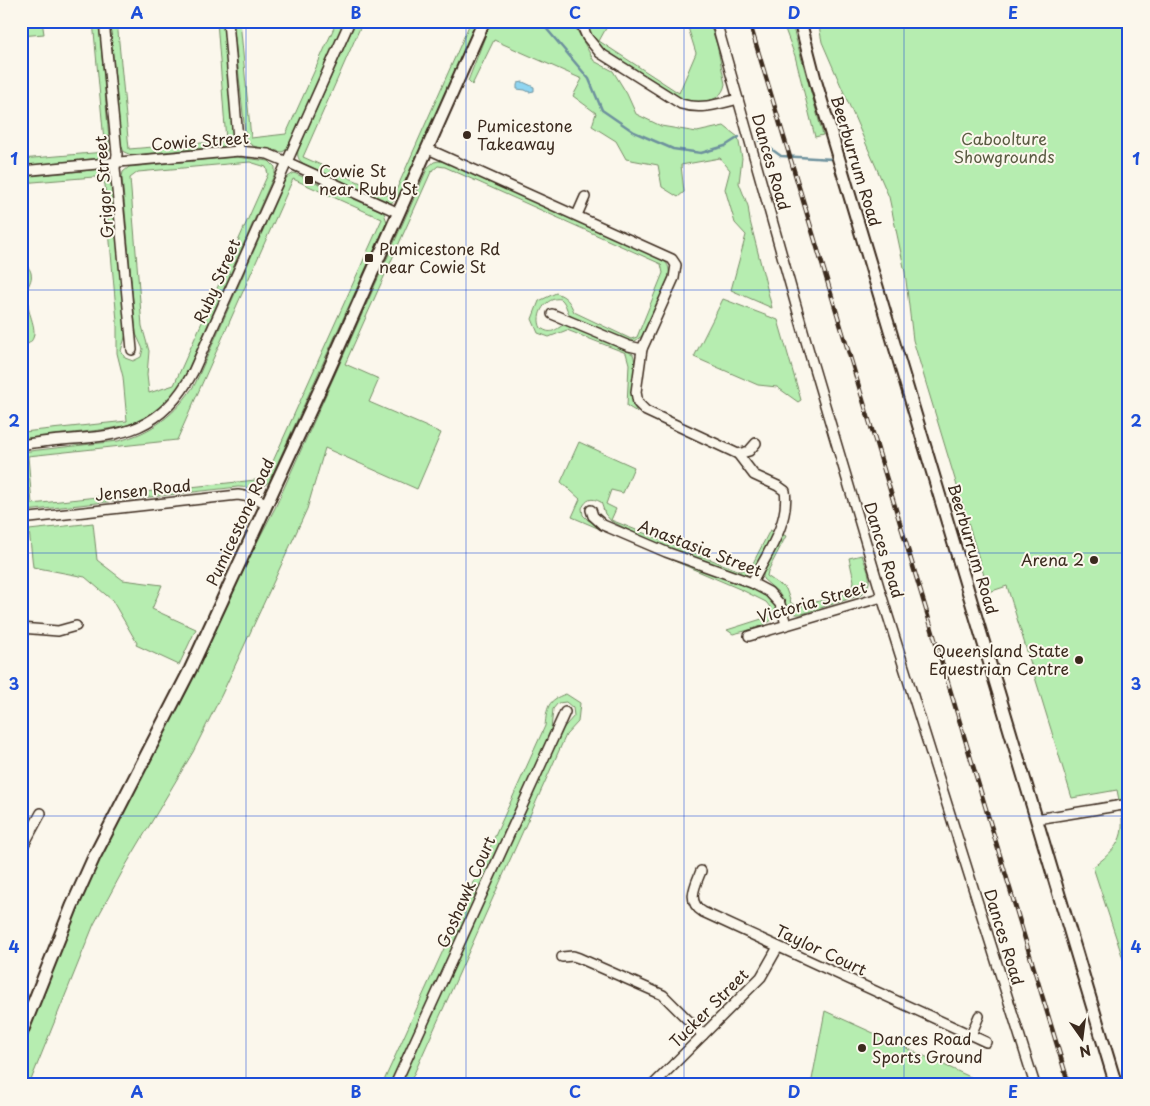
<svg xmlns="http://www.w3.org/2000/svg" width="1150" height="1106" font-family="'Playpen Sans',sans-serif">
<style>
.green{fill:#b6edb0;stroke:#788c67;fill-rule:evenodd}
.water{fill:#8fd5f1;stroke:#6d919d}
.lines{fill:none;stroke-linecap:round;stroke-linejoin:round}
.stream{stroke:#6d919d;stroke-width:2.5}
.minor-casing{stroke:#3b2a1e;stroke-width:12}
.major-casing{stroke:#3b2a1e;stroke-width:15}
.minor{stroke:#fbf7ec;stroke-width:9}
.major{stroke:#fbf7ec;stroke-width:11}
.rail-casing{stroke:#3b2a1e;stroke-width:4.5}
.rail{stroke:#fbf7ec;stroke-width:2.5;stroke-dasharray:8;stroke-linecap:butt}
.grid{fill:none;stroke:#1d4ed8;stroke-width:1;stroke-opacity:0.55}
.poi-dot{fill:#3b2a1e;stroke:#fbf7ec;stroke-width:2}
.labels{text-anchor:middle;stroke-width:4;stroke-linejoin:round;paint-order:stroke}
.poi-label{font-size:16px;fill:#3b2a1e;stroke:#fbf7ec;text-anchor:start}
.park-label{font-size:16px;fill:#5a5b42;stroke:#fbf7ec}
.street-label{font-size:16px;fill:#3b2a1e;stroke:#fbf7ec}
.neatline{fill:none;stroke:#1d4ed8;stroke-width:2}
.grid-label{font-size:16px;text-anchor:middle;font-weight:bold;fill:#1d4ed8}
</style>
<rect width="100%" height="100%" fill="#fbf7ec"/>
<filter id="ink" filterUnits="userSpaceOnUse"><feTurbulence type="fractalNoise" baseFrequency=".02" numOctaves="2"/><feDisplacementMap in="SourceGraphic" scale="10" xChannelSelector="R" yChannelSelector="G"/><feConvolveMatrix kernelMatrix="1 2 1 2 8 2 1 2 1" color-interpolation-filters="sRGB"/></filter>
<g filter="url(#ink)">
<g class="green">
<polygon points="21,21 42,21 44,34 21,36"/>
<polygon points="93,21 99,21 110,151 102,158 21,166 21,159 105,152"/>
<polygon points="110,21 117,21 129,149 226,141 217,21 223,21 233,136 227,146 131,155 124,152 121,145"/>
<polygon points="233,21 240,21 251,138 286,134 337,21 345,21 290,143 286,150 282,152 253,146 246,141"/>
<path d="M356 21H363L303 157 390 196 394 195 471 21H477L399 197 391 203 304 164C298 160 297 156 298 150Z"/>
<polygon points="491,21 572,21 594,61 613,71 627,94 636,114 661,126 697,132 724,126 738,137 742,158 739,183 748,206 750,221 772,308 731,290 746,235 735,223 725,189 730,170 720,158 681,165 684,192 678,197 662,187 658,165 626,159 616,141 592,126 596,113 573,96 582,79 494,40 472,85 468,81"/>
<path d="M584 21H610L599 41 679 93 696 53 686 21H709L717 45 725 84C721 106 692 105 676 98 667 94 658 86 650 81 632 69 615 58 597 46L590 35Z"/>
<polygon points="782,21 791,21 823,135 815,137 795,56"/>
<path d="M818 21H1129V977L1093 867C1128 841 1125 830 1117 790L1072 798 1007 586 989 592 913 340 905 272 889 197 822 42Z"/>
<path d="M236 157 269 161 275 167V173L183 381C155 423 130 427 82 432 62 434 42 436 21 439V420L23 432 127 421 123 377 117 353V321L105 185C103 179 100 177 94 177L21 183V177L103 169 111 177 126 334 121 351 125 358 133 361 141 357 143 349 136 334 122 177 123 172 129 167ZM250 162 266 167 268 174 174 385 149 393 147 375 149 351 142 326 130 178 138 172Z"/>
<path d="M439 161 448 162 663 259C669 265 670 270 669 278L642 336 635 341H627L572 317C566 312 567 304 561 299 546 296 534 315 541 328 551 335 555 330 563 325H573L633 354C640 374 624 392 637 412L627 406 629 364 626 353 567 330 549 337 538 333 532 319 539 301 556 293C567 297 570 302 574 312L631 339 637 337 663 273 661 264 445 167 438 166 431 172 345 364 379 379 369 402 441 433 417 489 325 448 307 509 222 694 193 752 126 865 94 924 29 1085H21V1056L28 1030 93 872 116 824 188 689 254 548 275 508 428 167 434 162Z"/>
<path d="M294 173 379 210 384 213 387 222 269 482 260 488 238 487 26 511 21 510V452L118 441C152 433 176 414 195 384L286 178ZM293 179 382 219 265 479 32 504 28 456 177 440Z"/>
<path d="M21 262C26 265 30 268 31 273 33 281 27 285 27 292 27 298 28 305 29 311 33 324 41 343 21 346V329L24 320 22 290 26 279 24 270 21 267Z"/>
<polygon points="723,299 778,320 801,400 798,402 777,387 758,385 694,357"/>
<path d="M579 442 634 467 623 493 611 490 606 504 616 509 611 520 740 571 751 567 770 530 774 532 754 570 751 573 743 576 660 546 611 521 605 514 601 502C591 497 587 499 582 508L583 515 588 520C621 536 653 551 686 564 709 572 749 583 768 597 773 601 777 607 776 613 774 626 744 631 733 634L727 630 768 617 770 607 766 602 742 590 572 517 580 499 561 482Z"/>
<polygon points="93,523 97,560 123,580 162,585 152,609 196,629 179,665 136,645 137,643 112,600 85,577 33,567 29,530"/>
<path d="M782 534 786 536 768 571 767 576 786 589 791 603 798 607 844 594 852 586 854 581 849 558 862 555C867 571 876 582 861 595L802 614H796L787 610 779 593 763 579V569Z"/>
<path d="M566 694 580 703 578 722 566 735 409 1085H400L559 733 574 716 573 708 566 702 558 703 553 709 551 730 546 744 391 1085H382L545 726C547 708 547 700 566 694Z"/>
<polygon points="825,1011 988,1085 811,1085"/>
</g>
<polygon class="water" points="523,82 534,87 534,91 529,92 525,90 517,89 517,85 518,83"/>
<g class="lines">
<g class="stream">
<polyline points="540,21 589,79 602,110 634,132 673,149 701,153 725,146 739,137"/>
<polyline points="760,141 781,156 832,159"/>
<polyline points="21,498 22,506"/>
</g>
<defs>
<g id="minor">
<polyline points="104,21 117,154 115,168 132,350"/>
<polyline points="228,21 239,151"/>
<path d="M580 21 587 37 600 53 681 104C701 110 719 104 738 99"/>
<polyline points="716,21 808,348 882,597 1035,1085"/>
<polyline points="428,149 672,259 676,265 674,278 642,349 636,392 638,403 646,411 738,454 749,451 756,443"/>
<polyline points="21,171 239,151 268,154 287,162 399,213"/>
<polyline points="577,215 585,197"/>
<polyline points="552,314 629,346 642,349"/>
<path d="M21 445C95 432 152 450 193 372L350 21"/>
<path d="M738 454 754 475 778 486 785 491C790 523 766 555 752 583"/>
<polyline points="591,510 593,516 603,525 666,552 752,583 769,592 780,604 786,624"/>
<polyline points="21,519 238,495 256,498 267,504"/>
<polyline points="21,628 58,631 76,626"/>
<polyline points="749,636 882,597"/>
<polyline points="1037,819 1129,804"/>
<polyline points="21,850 41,813"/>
<path d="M701 871C695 886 686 902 703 912L986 1042"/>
<polyline points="562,957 573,956 579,958 663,995 703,1035"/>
<polyline points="971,1035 979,1016"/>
<polyline points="395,1085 565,712"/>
<polyline points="653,1085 761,977 778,947"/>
</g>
<g id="major">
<polyline points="800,21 816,83 1116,1085"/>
<polyline points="21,1034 72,906 94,857 190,670 326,376 484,21"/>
</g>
</defs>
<use href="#minor" class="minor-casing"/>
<use href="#major" class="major-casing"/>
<use href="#minor" class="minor"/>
<use href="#major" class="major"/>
<defs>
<polyline id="rail" points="749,21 1069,1085"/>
</defs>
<use href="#rail" class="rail-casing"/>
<use href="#rail" class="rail"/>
</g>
</g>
<path class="grid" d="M246 21V1085M466 21V1085M684 21V1085M904 21V1085M21 290H1129M21 553H1129M21 816H1129"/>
<g class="poi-dot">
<circle cx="467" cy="135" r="5"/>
<rect x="304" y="175" width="10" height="10" rx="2.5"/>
<rect x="364" y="253" width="10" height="10" rx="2.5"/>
<circle cx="1094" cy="560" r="5"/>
<circle cx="1079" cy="660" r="5"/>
<circle cx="862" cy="1048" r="5"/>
</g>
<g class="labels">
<g class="poi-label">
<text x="477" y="132">Pumicestone<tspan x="477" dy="18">Takeaway</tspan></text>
<text x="319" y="177">Cowie St<tspan x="319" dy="18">near Ruby St</tspan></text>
<text x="379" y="255">Pumicestone Rd<tspan x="379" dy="18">near Cowie St</tspan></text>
<text x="1084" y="566" text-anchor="end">Arena 2</text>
<text x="1069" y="657" text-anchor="end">Queensland State<tspan x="1069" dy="18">Equestrian Centre</tspan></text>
<text x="872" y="1045">Dances Road<tspan x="872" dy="18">Sports Ground</tspan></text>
</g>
<g class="park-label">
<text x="1004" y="145">Caboolture<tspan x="1004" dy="18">Showgrounds</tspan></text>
</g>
<g class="street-label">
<text transform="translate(200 141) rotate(-4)" y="6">Cowie Street</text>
<text transform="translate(856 161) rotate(73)" y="6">Beerburrum Road</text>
<text transform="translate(771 162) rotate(74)" y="6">Dances Road</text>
<text transform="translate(104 187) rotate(-94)" y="6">Grigor Street</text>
<text transform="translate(217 281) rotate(-66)" y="6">Ruby Street</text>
<text transform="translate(143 490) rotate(-6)" y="6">Jensen Road</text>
<text transform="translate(240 522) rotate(-65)" y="6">Pumicestone Road</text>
<text transform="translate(700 548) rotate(21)" y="6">Anastasia Street</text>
<text transform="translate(973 549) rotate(73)" y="6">Beerburrum Road</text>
<text transform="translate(884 550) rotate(73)" y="6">Dances Road</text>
<text transform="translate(812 602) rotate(-16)" y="6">Victoria Street</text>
<text transform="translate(466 892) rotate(-66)" y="6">Goshawk Court</text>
<text transform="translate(1004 937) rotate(73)" y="6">Dances Road</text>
<text transform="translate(821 950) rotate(25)" y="6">Taylor Court</text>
<text transform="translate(709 1008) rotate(-45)" y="6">Tucker Street</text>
</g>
</g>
<rect width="1150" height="1106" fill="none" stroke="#fbf7ec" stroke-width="55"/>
<g transform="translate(1082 1038) rotate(166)" stroke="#fbf7ec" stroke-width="4" paint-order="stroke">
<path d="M0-4L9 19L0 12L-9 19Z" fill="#3b2a1e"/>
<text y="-8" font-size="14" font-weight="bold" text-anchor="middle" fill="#3b2a1e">N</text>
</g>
<rect x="28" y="28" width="1094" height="1050" class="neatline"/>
<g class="grid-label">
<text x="137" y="19">A</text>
<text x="356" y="19">B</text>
<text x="575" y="19">C</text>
<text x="794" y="19">D</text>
<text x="1013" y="19">E</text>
<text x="14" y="165">1</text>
<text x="1136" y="165">1</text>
<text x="14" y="427">2</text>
<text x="1136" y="427">2</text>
<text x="14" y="690">3</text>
<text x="1136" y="690">3</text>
<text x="14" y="953">4</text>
<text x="1136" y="953">4</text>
<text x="137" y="1098">A</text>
<text x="356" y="1098">B</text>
<text x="575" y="1098">C</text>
<text x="794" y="1098">D</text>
<text x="1013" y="1098">E</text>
</g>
</svg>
